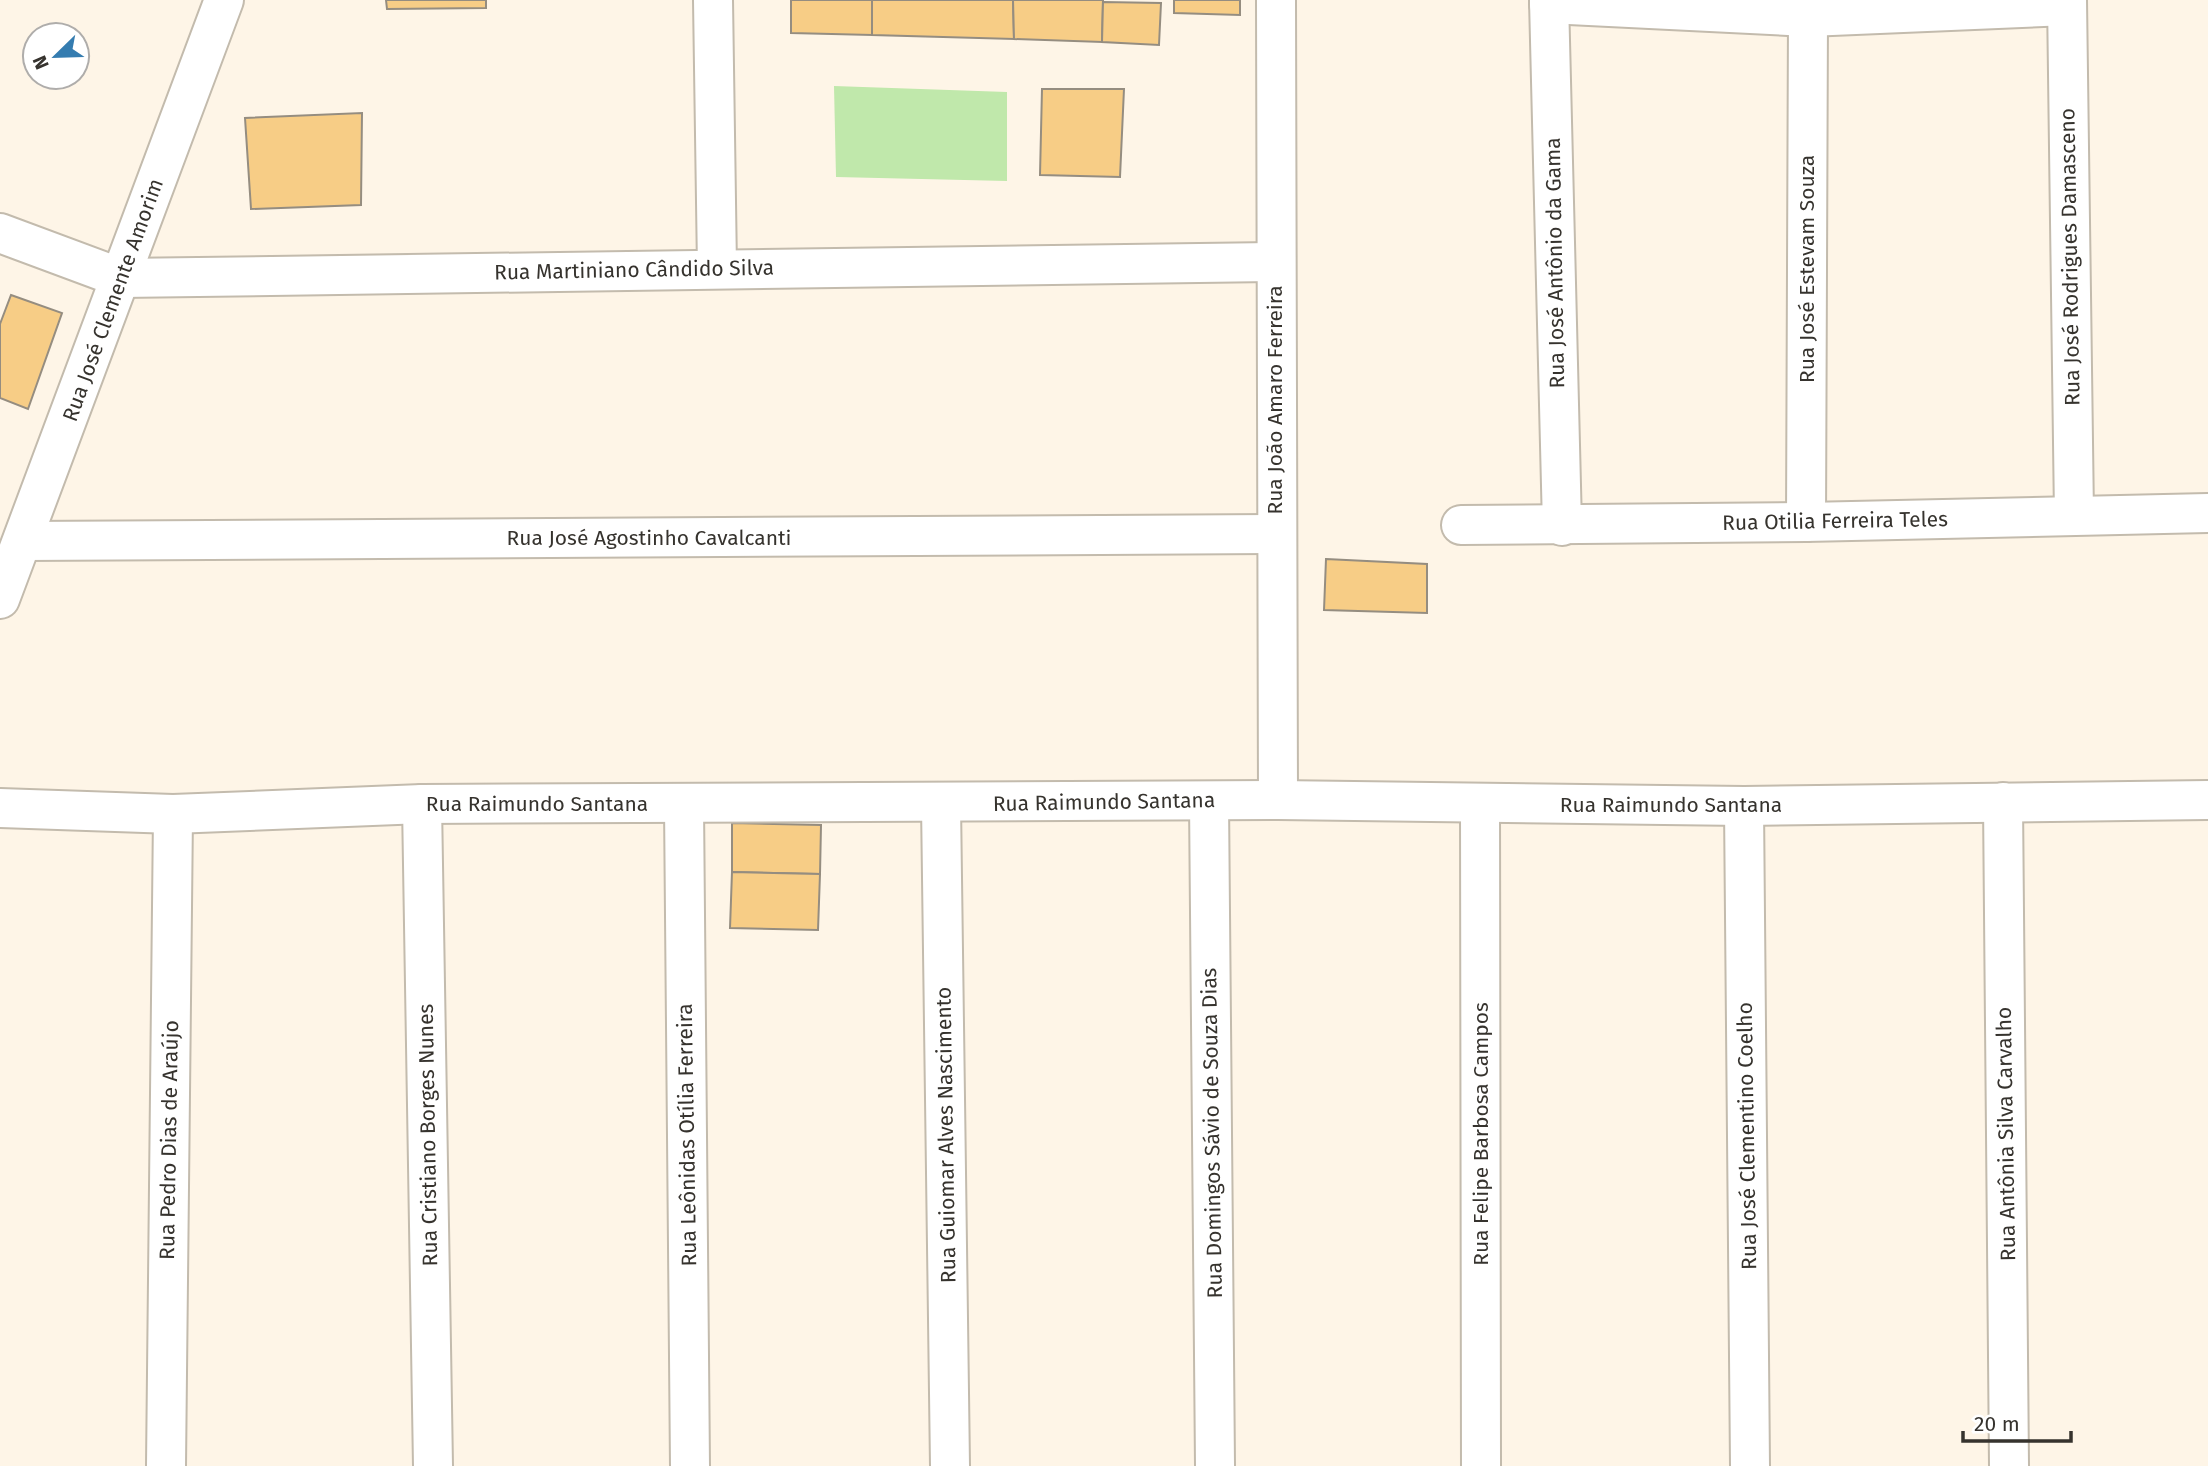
<svg xmlns="http://www.w3.org/2000/svg" width="2208" height="1466" font-family="'Fira Sans',sans-serif">
<style>
.pitch{fill:#c0e8ab}
.building{fill:#f7cd86;stroke:#958d80;stroke-width:2}
.lines{fill:none;stroke-linecap:round;stroke-linejoin:round}
.minor-casing{stroke:#c3bbad;stroke-width:42}
.minor{stroke:#fff;stroke-width:38}
.labels{text-anchor:middle;stroke-width:6;stroke-linejoin:round;paint-order:stroke}
.street-label{font-size:21px;fill:#36332e;stroke:#fff}
</style>
<rect width="100%" height="100%" fill="#fef5e7"/>
<polygon class="pitch" points="834,86 1007,92 1007,181 836,177"/>
<g class="building">
<polygon points="386,0 486,0 486,8 387,9"/>
<polygon points="791,0 872,0 872,35 791,33"/>
<polygon points="872,0 1013,0 1014,39 872,35"/>
<polygon points="1013,0 1103,0 1102,42 1014,39"/>
<polygon points="1174,0 1240,0 1240,15 1174,13"/>
<polygon points="1103,2 1161,3 1159,45 1102,42"/>
<polygon points="1042,89 1124,89 1120,177 1040,175"/>
<polygon points="362,113 361,205 251,209 245,118"/>
<polygon points="11,295 62,313 28,409 0,398 0,324"/>
<polygon points="1326,559 1427,564 1427,613 1324,610"/>
<polygon points="732,823 821,825 820,874 732,872"/>
<polygon points="732,872 820,874 818,930 730,928"/>
</g>
<g class="lines">
<defs>
<g id="minor">
<polyline points="713,0 717,268"/>
<polyline points="1276,0 1278,800"/>
<polyline points="1549,0 1562,526"/>
<polyline points="2067,0 2074,515"/>
<polyline points="1549,4 1808,17 2067,6"/>
<polyline points="0,233 121,278 1276,262"/>
<polyline points="1806,522 1808,17"/>
<polyline points="1461,525 1806,522 2208,513"/>
<polyline points="24,541 1275,534"/>
<polyline points="0,599 224,0"/>
<polyline points="1209,801 1215,1466"/>
<polyline points="2003,802 2009,1466"/>
<polyline points="1480,803 1481,1466"/>
<polyline points="422,804 433,1466"/>
<polyline points="941,804 950,1466"/>
<polyline points="684,805 690,1466"/>
<polyline points="1744,806 1750,1466"/>
<polyline points="0,808 173,814 422,804 1278,800 1744,806 2208,800"/>
<polyline points="166,1466 173,814"/>
</g>
</defs>
<use href="#minor" class="minor-casing"/>
<use href="#minor" class="minor"/>
</g>
<g class="labels">
<g class="street-label">
<text transform="translate(2070 257) rotate(-91)" y="7">Rua José Rodrigues Damasceno</text>
<text transform="translate(1555 263) rotate(-91)" y="7">Rua José Antônio da Gama</text>
<text transform="translate(1807 269) rotate(-90)" y="7">Rua José Estevam Souza</text>
<text transform="translate(634 270) rotate(-1)" y="7">Rua Martiniano Cândido Silva</text>
<text transform="translate(113 300) rotate(-70)" y="7">Rua José Clemente Amorim</text>
<text transform="translate(1275 400) rotate(-90)" y="7">Rua João Amaro Ferreira</text>
<text transform="translate(1835 521) rotate(-1)" y="7">Rua Otilia Ferreira Teles</text>
<text x="649" y="545">Rua José Agostinho Cavalcanti</text>
<text transform="translate(1104 802) rotate(-1)" y="7">Rua Raimundo Santana</text>
<text x="537" y="811">Rua Raimundo Santana</text>
<text x="1671" y="812">Rua Raimundo Santana</text>
<text transform="translate(1212 1133) rotate(-91)" y="7">Rua Domingos Sávio de Souza Dias</text>
<text transform="translate(1481 1134) rotate(-90)" y="7">Rua Felipe Barbosa Campos</text>
<text transform="translate(2006 1134) rotate(-91)" y="7">Rua Antônia Silva Carvalho</text>
<text transform="translate(428 1135) rotate(-91)" y="7">Rua Cristiano Borges Nunes</text>
<text transform="translate(687 1135) rotate(-91)" y="7">Rua Leônidas Otília Ferreira</text>
<text transform="translate(946 1135) rotate(-91)" y="7">Rua Guiomar Alves Nascimento</text>
<text transform="translate(1747 1136) rotate(-91)" y="7">Rua José Clementino Coelho</text>
<text transform="translate(169 1140) rotate(-89)" y="7">Rua Pedro Dias de Araújo</text>
</g>
</g>
<g transform="translate(56 56) rotate(247)"><circle r="33" fill="#ffffff" stroke="#afadab" stroke-width="2"/>
<path d="M0-5L12 26L0 18L-12 26Z" fill="#347cb0"/>
<text y="-10" font-size="19" font-weight="bold" text-anchor="middle" fill="#36332e">N</text>
</g>
<path d="M1963 1431v10h108v-10" fill="none" stroke="#36332e" stroke-width="3.5"/>
<text x="1974" y="1431" font-size="21" fill="#36332e" stroke="#ffffff" stroke-width="5" paint-order="stroke">20 m</text>
</svg>
